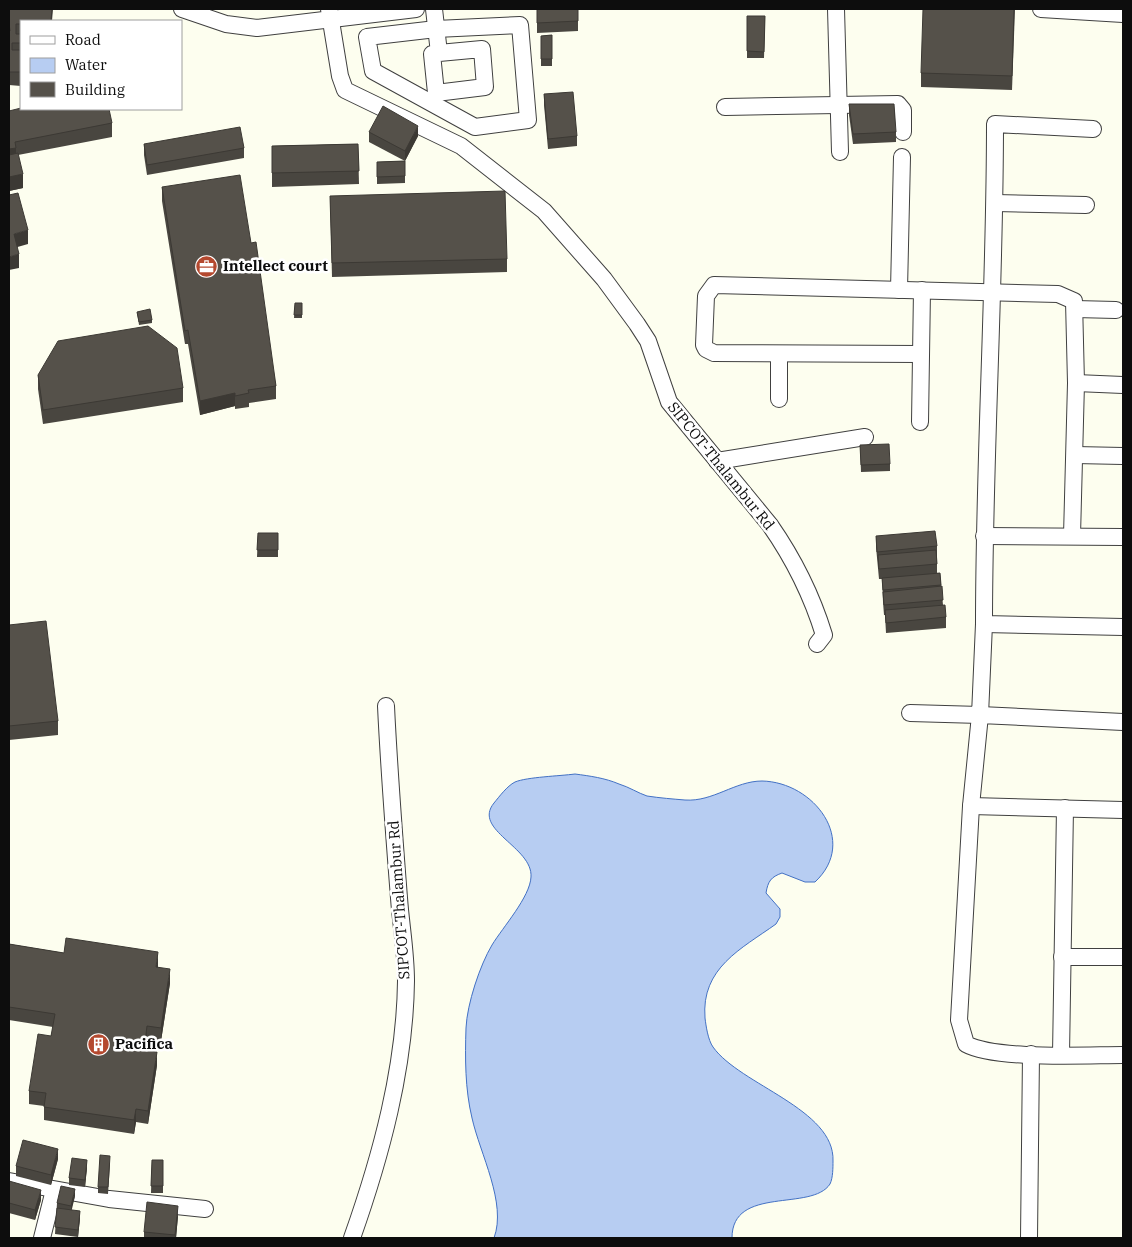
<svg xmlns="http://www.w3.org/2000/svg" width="1132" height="1247" font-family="'IBM Plex Serif',serif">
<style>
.water{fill:#b7cdf2;stroke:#4371c4}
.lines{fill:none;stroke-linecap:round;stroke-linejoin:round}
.minor-casing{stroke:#404040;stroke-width:18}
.minor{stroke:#fff;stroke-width:16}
.wall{fill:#494640}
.shaded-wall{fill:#3c3934}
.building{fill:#55514a;stroke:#3c3934}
.labels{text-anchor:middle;stroke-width:5;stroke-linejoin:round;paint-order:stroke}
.poi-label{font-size:15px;font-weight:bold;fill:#0d0d0d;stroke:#fff;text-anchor:start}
.street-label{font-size:15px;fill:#0d0d0d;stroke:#fff}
</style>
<rect width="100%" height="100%" fill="#fdfeef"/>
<path class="water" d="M575 774C590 776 605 778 619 784 629 787 638 793 647 796 660 798 673 799 685 800 713 802 735 781 762 781 814 782 859 841 815 882H805L782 873C771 877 768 881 766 893L780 909V917L776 924C741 949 701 968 705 1018 706 1026 708 1040 713 1047 740 1085 835 1109 833 1161 833 1167 833 1178 830 1184 812 1212 732 1185 732 1238H494C507 1203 480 1154 472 1118 465 1089 465 1058 466 1028 467 1004 480 965 492 945 503 927 530 897 531 877 533 847 472 830 494 803 499 797 507 786 515 782 527 777 560 776 575 774Z"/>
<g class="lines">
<defs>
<g id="minor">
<polyline points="182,9 226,24 257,28 416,9"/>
<path d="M329 9 340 76 345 90 461 146 544 211 604 279 637 324 648 341 669 402 770 525C793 558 812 596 824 635L817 644"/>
<polyline points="434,9 439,53 482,49 485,87 436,93 432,54 439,53"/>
<polyline points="836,9 840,152"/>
<polyline points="1041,9 1123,14"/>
<polygon points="520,25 528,120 475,127 373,71 367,37 436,29"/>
<polyline points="725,107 898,104 903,110 903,132"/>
<path d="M1093 129 995 124C995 291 984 458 984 624L1123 627"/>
<polyline points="995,203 1086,205"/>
<polyline points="899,290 902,157"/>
<polyline points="1075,309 1116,310"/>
<polyline points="779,354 779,399"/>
<polyline points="920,354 714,353 706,349 704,345 706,296 714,285 1058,294 1074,301 1076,383 1072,536"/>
<polyline points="1076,383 1123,385"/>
<polyline points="920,422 922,290"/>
<polyline points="1075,455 1123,456"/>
<polyline points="717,461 865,437"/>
<polyline points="984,536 1123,537"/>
<polyline points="910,713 980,715 984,624"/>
<path d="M1123 722 980 715 971 806 959 1020 966 1044C995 1060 1086 1055 1123 1055"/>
<polyline points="971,806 1123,810"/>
<polyline points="1062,957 1123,957"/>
<polyline points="1061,1055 1065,808"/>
<polyline points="9,1181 109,1199 205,1209"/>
<polyline points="42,1238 54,1190"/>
<path d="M352 1238C381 1156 405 1068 406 981 406 952 401 926 399 898 394 834 389 770 386 706"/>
<polyline points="1029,1238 1031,1054"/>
</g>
</defs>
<use href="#minor" class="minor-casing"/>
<use href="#minor" class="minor"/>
</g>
<g class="wall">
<polygon points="9,9 53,9 52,21 21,21 21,86 9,85"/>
<polygon points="537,9 578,9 578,31 537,33"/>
<polygon points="1015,9 1012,90 921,87 921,73"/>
<polygon points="747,16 765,16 764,58 747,58"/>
<polygon points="552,35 552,66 541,66 541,36"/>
<polygon points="544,94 577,136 577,146 548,149 544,105"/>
<polygon points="849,104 896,132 896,142 853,144 849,115"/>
<polygon points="9,111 112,123 112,137 18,155 23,188 9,191"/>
<polygon points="369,132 418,136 405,161 369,142"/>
<polygon points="144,144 244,148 244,158 147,175 144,155"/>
<polygon points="358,144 359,184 272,187 272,146"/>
<polygon points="405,161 405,183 377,184 377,162"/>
<polygon points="162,187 251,243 276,386 276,399 249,403 249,407 235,409 235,406 200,415 188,344 185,344 162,201"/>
<polygon points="330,196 507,259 507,272 332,277"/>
<polygon points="295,303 302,303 302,318 294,318"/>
<polygon points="137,312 152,320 152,323 139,325"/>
<polygon points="38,375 183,388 183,402 43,424 38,389"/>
<polygon points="860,445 890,464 890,471 861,472"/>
<polygon points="258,533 278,533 278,557 257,557"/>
<polygon points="876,536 937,546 937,573 940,573 943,605 946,617 946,628 886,633 885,615 884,615 883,602 882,579 879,579 876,547"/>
<polygon points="9,625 58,721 58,735 9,740"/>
<polygon points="9,944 64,953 158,965 158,967 170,983 161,1041 147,1039 146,1050 157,1065 148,1124 136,1122 134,1134 44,1120 44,1106 29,1104 29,1091 51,1036 53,1027 9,1020"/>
<polygon points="58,1159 51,1185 16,1176 16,1166"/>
<polygon points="152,1160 163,1160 163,1193 151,1193"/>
<polygon points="110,1163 108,1194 98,1193 98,1187"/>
<polygon points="87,1167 85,1187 69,1185 69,1178"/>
<polygon points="9,1181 41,1200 35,1220 9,1213"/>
<polygon points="75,1196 71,1210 80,1218 78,1237 55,1234 57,1203"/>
<polygon points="178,1216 176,1238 144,1238 144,1232"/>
</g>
<g class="shaded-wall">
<polygon points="418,126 418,136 405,161 405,151"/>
<polygon points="16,148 16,161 9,163 9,149"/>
<polygon points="23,174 23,188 9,191 9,177"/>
<polygon points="28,230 28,244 14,248 14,234"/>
<polygon points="19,254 19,268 9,270 9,257"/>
<polygon points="235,393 235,406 200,415 200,401"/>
<polygon points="158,952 158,965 156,981 156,967"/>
<polygon points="170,969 170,983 161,1041 161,1028"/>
<polygon points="147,1026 147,1039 144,1064 144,1050"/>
<polygon points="157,1052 157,1065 148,1124 148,1111"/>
<polygon points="136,1109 136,1122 134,1134 134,1120"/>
<polygon points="58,1149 58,1159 51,1185 51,1175"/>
<polygon points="87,1160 87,1167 85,1187 85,1180"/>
<polygon points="75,1189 75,1196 71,1213 71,1206"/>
<polygon points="41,1190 41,1200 35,1220 35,1210"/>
<polygon points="178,1206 178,1216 176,1238 175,1238"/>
<polygon points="80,1211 80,1218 78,1237 78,1230"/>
</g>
<g class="building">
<polygon points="9,9 52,9 51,21 21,21 21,24 16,24 16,34 21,34 21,43 12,43 12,50 21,50 21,72 9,72 9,31 10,31 9,23"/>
<polygon points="537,9 578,9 578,21 537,23"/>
<polygon points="923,9 1014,9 1012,76 921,73"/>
<polygon points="747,16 765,16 764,52 747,51"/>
<polygon points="552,35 552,59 541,59 541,36"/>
<polygon points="573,92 577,136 548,139 544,94"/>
<polygon points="849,104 894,104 896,132 853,134"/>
<polygon points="383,106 418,126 405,151 369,132"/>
<polygon points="21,108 109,109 112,123 15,142 16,148 9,149 9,111"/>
<polygon points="240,127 244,148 147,165 144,144"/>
<polygon points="358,144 359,171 272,173 272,146"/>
<polygon points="18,153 23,174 9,177 9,155"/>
<polygon points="405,161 405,176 377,177 377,162"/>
<polygon points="240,175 251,243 256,242 276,386 248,390 249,393 235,396 235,393 200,401 188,330 185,331 162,187"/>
<polygon points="505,191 507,259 332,263 330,196"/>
<polygon points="18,193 28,230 14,234 19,254 9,257 9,195"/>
<polygon points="295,303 302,303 302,315 294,315"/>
<polygon points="150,309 152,320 139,322 137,312"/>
<polygon points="148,326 177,348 183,388 43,410 38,375 58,341"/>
<polygon points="889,444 890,464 861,465 860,445"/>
<polygon points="935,531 937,546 877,552 876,536"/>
<polygon points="258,533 278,533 278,550 257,550"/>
<polygon points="936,550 937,564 879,569 878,555"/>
<polygon points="940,573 941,585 883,590 882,578"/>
<polygon points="942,586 943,600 884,605 883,592"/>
<polygon points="945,605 946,617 886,623 885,610"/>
<polygon points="46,621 58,721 9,726 9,625"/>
<polygon points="66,938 158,952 156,967 170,969 161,1028 147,1026 144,1050 157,1052 148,1111 136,1109 134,1120 44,1107 46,1093 29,1091 38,1034 51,1036 55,1014 9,1007 9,944 64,953"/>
<polygon points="23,1140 58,1149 51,1175 16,1166"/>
<polygon points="100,1155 110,1156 108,1187 98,1187"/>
<polygon points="72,1158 87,1160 85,1180 69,1178"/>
<polygon points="152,1160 163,1160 163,1186 151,1186"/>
<polygon points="9,1181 41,1190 35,1210 9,1203"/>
<polygon points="61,1186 75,1189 71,1206 57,1203"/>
<polygon points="147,1202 178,1206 175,1235 144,1232"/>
<polygon points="57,1208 80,1211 78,1230 55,1227"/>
</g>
<defs>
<symbol id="office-disc" viewBox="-11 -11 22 22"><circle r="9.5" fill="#b4492f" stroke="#fff"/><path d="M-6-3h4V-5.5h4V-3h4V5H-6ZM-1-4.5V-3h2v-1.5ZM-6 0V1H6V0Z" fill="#fff"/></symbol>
<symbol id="building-disc" viewBox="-11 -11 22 22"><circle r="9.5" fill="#b4492f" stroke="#fff"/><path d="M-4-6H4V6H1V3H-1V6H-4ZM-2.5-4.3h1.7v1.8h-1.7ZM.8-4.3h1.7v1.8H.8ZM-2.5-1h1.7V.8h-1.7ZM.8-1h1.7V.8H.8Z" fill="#fff"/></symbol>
</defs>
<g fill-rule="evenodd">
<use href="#office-disc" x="194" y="254" width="25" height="25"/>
<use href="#building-disc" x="86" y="1032" width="25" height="25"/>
</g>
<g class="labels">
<g class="poi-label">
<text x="223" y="271">Intellect court</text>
<text x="115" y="1049">Pacifica</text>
</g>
<g class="street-label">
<text transform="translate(721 466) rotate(51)" y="5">SIPCOT-Thalambur Rd</text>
<text transform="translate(399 900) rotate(-94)" y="5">SIPCOT-Thalambur Rd</text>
</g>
</g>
<rect width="1132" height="1247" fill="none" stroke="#0d0d0d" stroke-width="20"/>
<rect x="20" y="20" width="162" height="90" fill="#ffffff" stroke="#9e9e9e"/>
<rect x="30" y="36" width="25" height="8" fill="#ffffff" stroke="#9e9e9e"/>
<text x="65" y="45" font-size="15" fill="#0d0d0d">Road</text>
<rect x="30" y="58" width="25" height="15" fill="#b7cdf2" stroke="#9e9e9e"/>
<text x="65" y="70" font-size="15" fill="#0d0d0d">Water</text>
<rect x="30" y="82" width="25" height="15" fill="#55514a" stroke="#9e9e9e"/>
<text x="65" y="95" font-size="15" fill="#0d0d0d">Building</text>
</svg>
